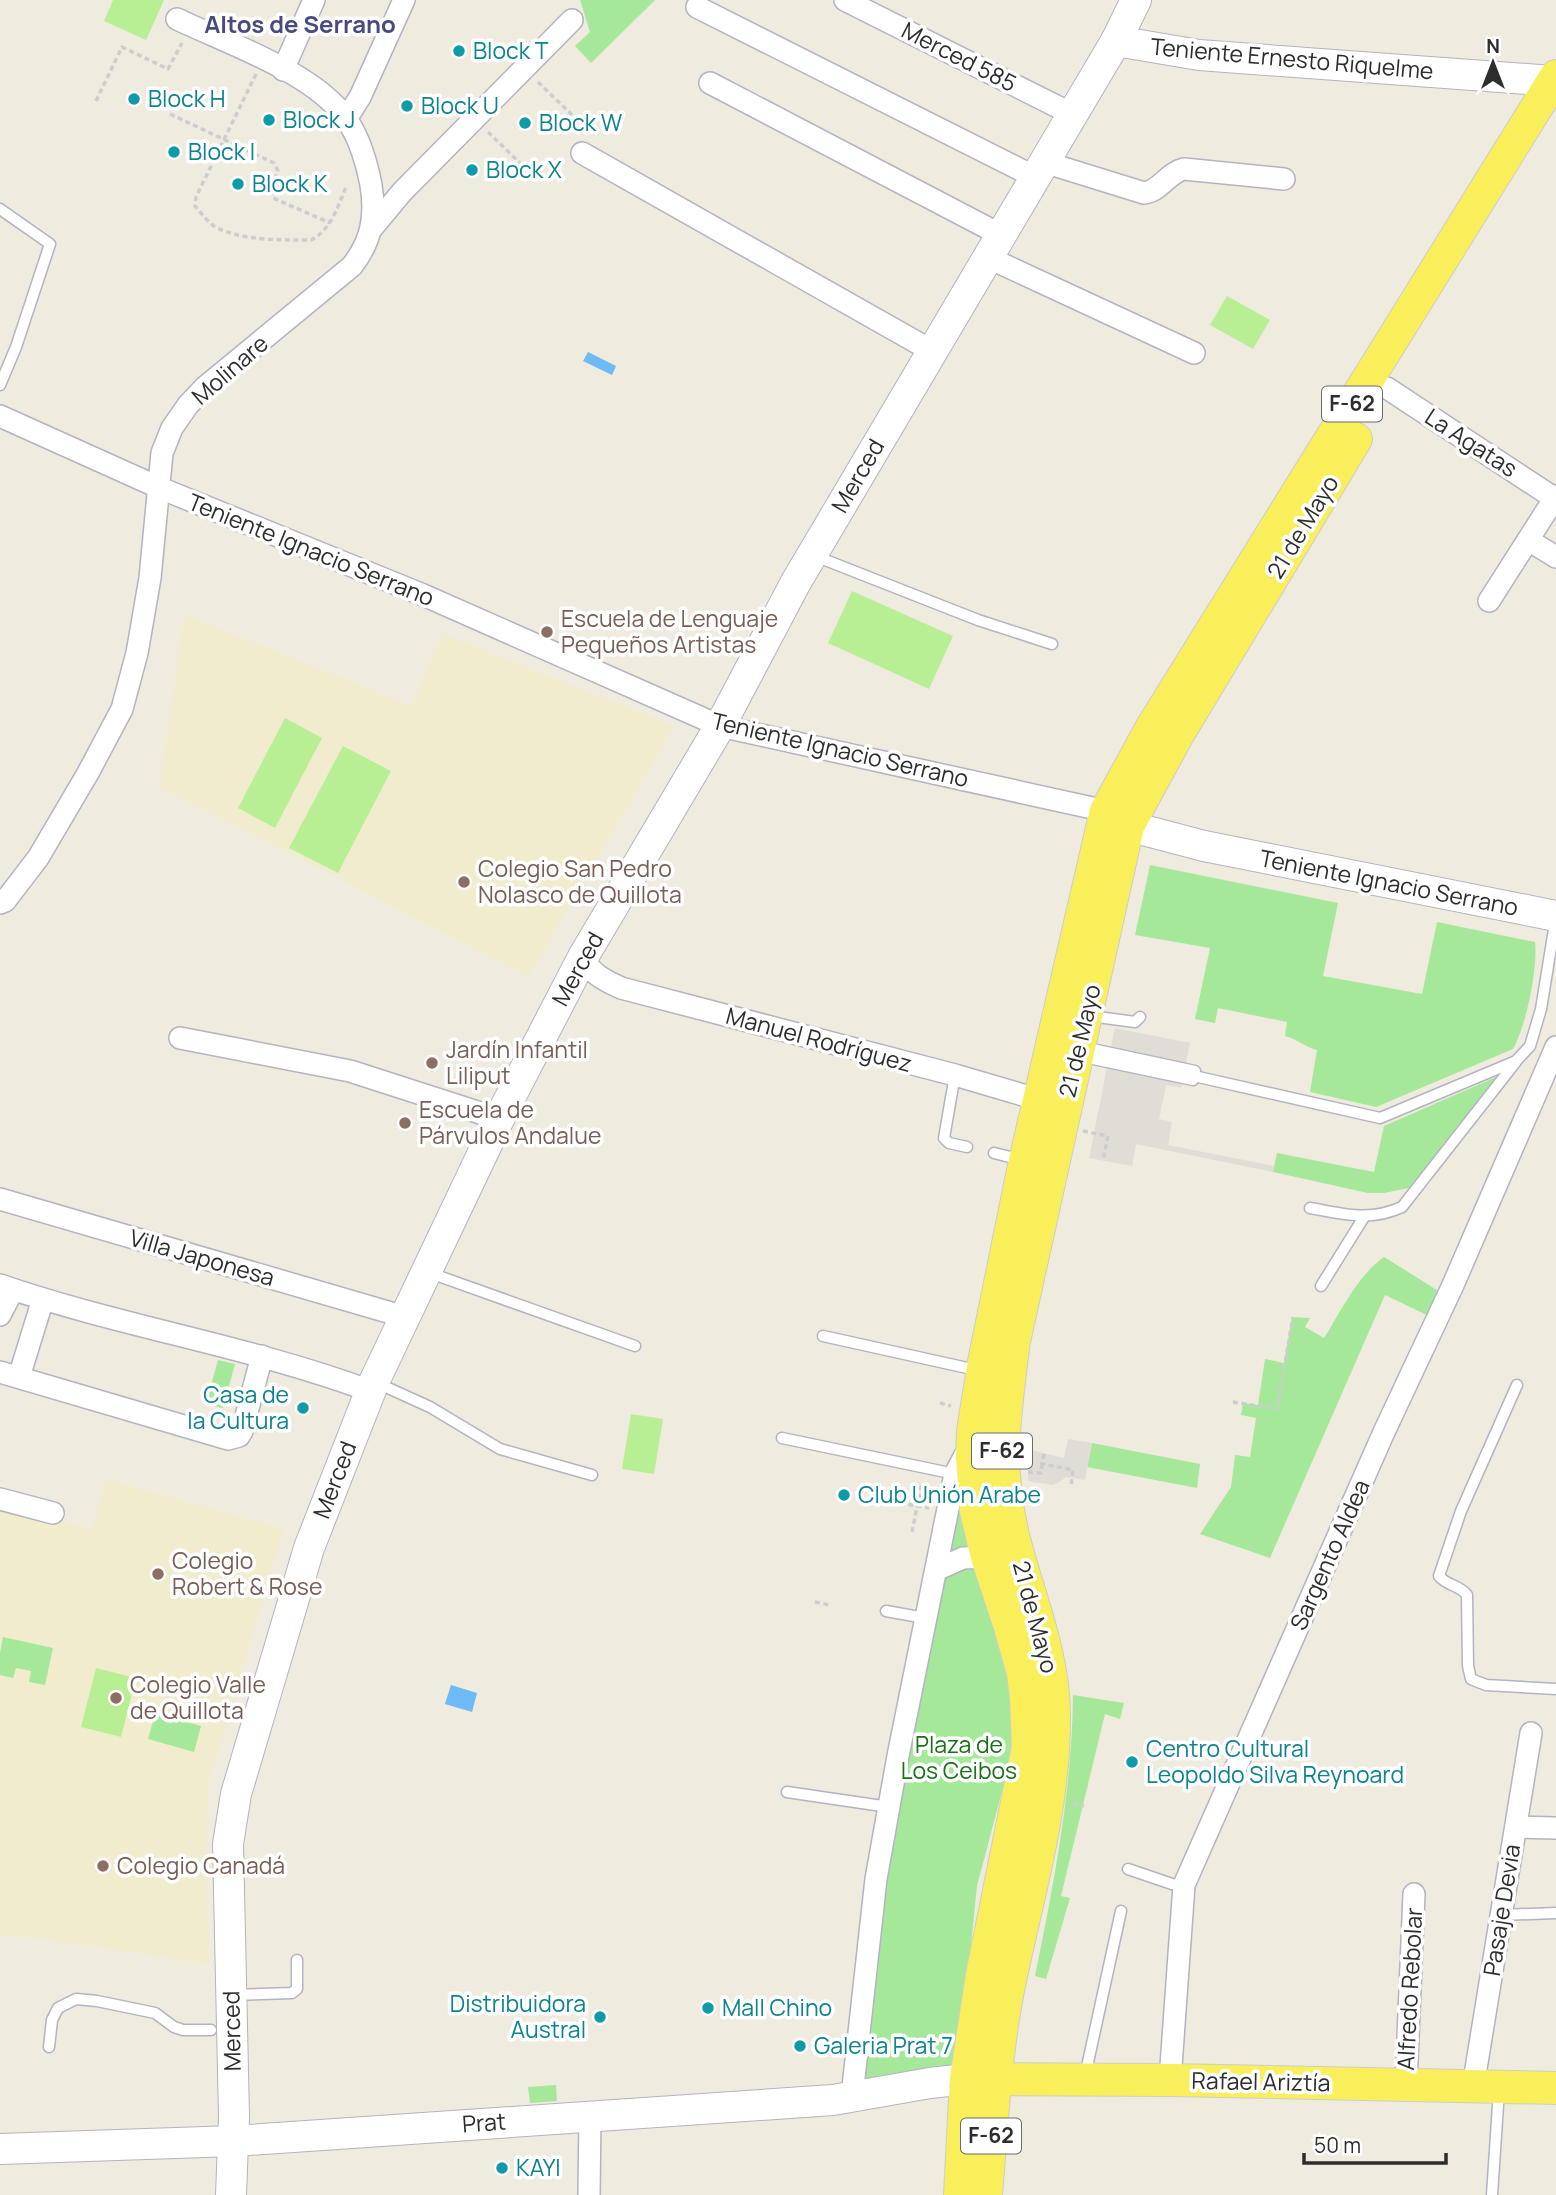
<svg xmlns="http://www.w3.org/2000/svg" width="1556" height="2195" font-family="Manrope,sans-serif">
<style>
.education{fill:#f1ecce}
.green{fill:#a6e899}
.pitch{fill:#b9ef94}
.plaza{fill:#dfddd6}
.water{fill:#6dbaf5}
.lines{fill:none;stroke-linecap:round;stroke-linejoin:round}
.lane-casing{stroke:#b3b3c1;stroke-width:13}
.street-casing{stroke:#b3b3c1;stroke-width:24}
.secondary-casing{stroke:#b3b3c1;stroke-width:32}
.primary-casing{stroke:#cdcdcd;stroke-width:34}
.path{stroke:#cdcdcd;stroke-width:3.5;stroke-dasharray:5 3.5;stroke-linecap:butt}
.lane{stroke:#fff;stroke-width:10}
.street{stroke:#fff;stroke-width:21}
.secondary{stroke:#fff;stroke-width:30}
.primary{stroke:#f8ef5a;stroke-width:32}
.culture-dot{fill:#0f9aa8;stroke:#fff;stroke-width:2.5}
.education-dot{fill:#8d6e63;stroke:#fff;stroke-width:2.5}
.labels{text-anchor:middle;stroke-width:7;stroke-linejoin:round;paint-order:stroke}
.shield{fill:#fff;stroke:#6c6c6c;stroke-width:2}
.shield-label{font-size:21px;font-weight:bold;fill:#2d2d2d}
.culture-label{font-size:23px;fill:#0d838f;stroke:#fff;text-anchor:start}
.street-label{font-size:23px;fill:#2d2d2d;stroke:#fff}
.education-label{font-size:23px;fill:#785e54;stroke:#fff;text-anchor:start}
.park-label{font-size:23px;fill:#1a7017;stroke:#fff}
.neighbourhood-label{font-size:24px;font-weight:bold;fill:#4a4a81;stroke:#fff}
</style>
<rect width="100%" height="100%" fill="#efebdf"/>
<g class="education">
<polygon points="184,614 411,706 443,634 674,726 529,976 159,787"/>
<polygon points="105,1479 284,1529 208,1784 206,1892 211,1964 49,1940 0,1935 0,1507 92,1529"/>
</g>
<g class="green">
<polygon points="580,0 655,0 591,63 575,46 590,32"/>
<path d="M1150 865 1338 903 1323 976 1422 994 1437 922 1535 942C1538 969 1526 1026 1513 1049L1376 1107 1310 1092 1317 1050C1305 1047 1297 1039 1285 1036L1287 1022 1218 1008 1215 1023 1195 1019 1210 948 1135 935Z"/>
<polygon points="1496,1077 1409,1188 1384,1193 1368,1193 1273,1172 1277,1153 1374,1172 1384,1126"/>
<path d="M1384 1257 1437 1290 1429 1316 1385 1295 1270 1558 1200 1534 1231 1487 1235 1455 1250 1457 1256 1418 1241 1415 1243 1403 1258 1405 1265 1359 1284 1363 1292 1317 1310 1318 1305 1327 1324 1338C1341 1311 1358 1275 1384 1257Z"/>
<polygon points="218,1360 235,1364 223,1408 206,1404"/>
<polygon points="1092,1443 1200,1464 1197,1488 1087,1467"/>
<polygon points="962,1481 978,1545 945,1554"/>
<polygon points="958,1566 978,1568 1010,1683 1012,1740 1005,1780 977,1886 958,2071 859,2079 880,1904 940,1590 947,1575"/>
<polygon points="3,1637 53,1648 45,1685 29,1682 31,1671 16,1668 13,1678 0,1675 0,1653"/>
<path d="M1073 1695 1124 1703 1120 1719 1105 1714 1061 1896 1070 1898 1046 1979 1035 1976C1054 1883 1072 1790 1073 1695Z"/>
<polygon points="155,1713 201,1726 194,1752 148,1739"/>
<polygon points="556,2085 557,2101 530,2103 528,2087"/>
</g>
<g class="pitch">
<polygon points="113,0 164,0 146,40 104,21"/>
<polygon points="1227,296 1270,320 1253,349 1210,325"/>
<polygon points="852,591 953,636 929,689 828,643"/>
<polygon points="285,718 322,738 275,828 238,808"/>
<polygon points="343,746 391,771 338,873 289,848"/>
<polygon points="631,1414 663,1419 654,1474 622,1469"/>
<polygon points="96,1668 136,1678 121,1737 81,1727"/>
</g>
<g class="plaza">
<polygon points="1115,1028 1190,1043 1181,1088 1166,1085 1159,1119 1172,1122 1168,1145 1274,1166 1273,1172 1136,1144 1132,1166 1089,1158"/>
<polygon points="1068,1439 1092,1443 1085,1480 1066,1477 1058,1483 1052,1485 1028,1481 1030,1450 1064,1458"/>
</g>
<g class="water">
<polygon points="588,352 616,366 612,375 583,361"/>
<polygon points="451,1685 477,1693 472,1712 445,1704"/>
</g>
<g class="lines">
<defs>
<g id="lane">
<polyline points="0,209 50,244 16,347 0,385"/>
<polyline points="815,556 978,620 1052,644"/>
<polyline points="1090,1016 1135,1022 1140,1017"/>
<polyline points="1079,1056 1193,1080 1195,1071 1083,1047"/>
<polyline points="955,1075 944,1138 949,1143 967,1147"/>
<polyline points="1194,1076 1380,1118 1516,1061 1530,1046 1541,1009 1556,917"/>
<polyline points="994,1153 1022,1160"/>
<path d="M1310 1208C1345 1214 1369 1222 1402 1207L1515 1063"/>
<polyline points="430,1273 635,1346"/>
<polyline points="1321,1286 1364,1217"/>
<polyline points="823,1336 981,1371"/>
<polyline points="377,1383 430,1407 500,1449 592,1475"/>
<path d="M1517 1385 1461 1511 1439 1576C1447 1586 1460 1585 1467 1595L1468 1666 1471 1679 1486 1685 1556 1689"/>
<polyline points="782,1438 955,1474"/>
<polyline points="886,1611 925,1618"/>
<polyline points="787,1792 889,1807"/>
<polyline points="1128,1869 1172,1884 1184,1885"/>
<polyline points="1501,1915 1556,1913"/>
<polyline points="232,1995 292,1993 297,1989 297,1960"/>
<polyline points="49,2047 52,2020 58,2008 76,1999 97,2001 155,2013 174,2027 183,2030 211,2030"/>
<polyline points="1085,2076 1121,1911"/>
<polyline points="1492,2195 1499,2090"/>
</g>
<g id="street">
<polyline points="845,0 1072,114"/>
<polyline points="697,7 1035,177"/>
<polyline points="283,70 314,0"/>
<polyline points="710,83 1001,235"/>
<polyline points="346,119 360,97 404,0"/>
<polyline points="582,153 932,351"/>
<path d="M1044 162 1144 193C1161 191 1167 173 1184 169L1284 179"/>
<polyline points="372,228 402,192 572,20"/>
<polyline points="987,257 1194,353"/>
<polyline points="1387,388 1554,498"/>
<polyline points="0,416 160,488 421,594 720,726 1106,811"/>
<polyline points="1528,540 1556,557"/>
<polyline points="1489,601 1556,496"/>
<path d="M0 903 5 901 38 858 88 773 122 709 137 653 150 578 162 453 172 428 188 405 205 387 352 266C372 240 376 216 371 185 366 159 358 131 340 111 306 70 225 42 177 19"/>
<path d="M583 957C592 975 604 980 621 988L955 1075 1050 1103"/>
<polyline points="180,1038 350,1071 499,1119"/>
<polyline points="0,1199 405,1317"/>
<path d="M0 1285C122 1327 249 1346 370 1391"/>
<polyline points="0,1315 13,1290"/>
<polyline points="0,1372 228,1439 239,1436 242,1431 262,1356"/>
<polyline points="19,1377 43,1299"/>
<polyline points="0,1499 53,1513"/>
<polyline points="936,1570 963,1558 987,1557"/>
<polyline points="1516,1827 1556,1828"/>
<polyline points="1170,2080 1184,1885 1384,1432 1453,1285 1556,1047"/>
<polyline points="1406,2085 1414,1894"/>
<polyline points="1473,2087 1531,1733"/>
<polyline points="852,2096 876,1879 898,1756 955,1474 970,1446"/>
<polyline points="589,2195 590,2116"/>
</g>
<g id="secondary">
<polyline points="1116,41 1199,55 1553,81"/>
<polyline points="1108,812 1128,826 1204,846 1556,916"/>
<polyline points="0,2149 234,2141 833,2100 930,2083 966,2079"/>
<polyline points="231,2195 234,2117 228,1844 236,1794 309,1548 374,1382 499,1119 583,957 720,726 796,582 1116,41 1136,0"/>
</g>
<g id="primary">
<polyline points="978,2079 1170,2080 1556,2088"/>
<polyline points="960,2195 966,2079 982,1975 1028,1748 1026,1698 1023,1673 1010,1627 987,1557 976,1511 972,1457 973,1431 984,1362 1025,1161 1106,811 1152,727 1556,76"/>
<path d="M986 2195C992 2125 995 2054 1009 1985 1027 1898 1054 1810 1054 1720 1055 1654 1028 1597 1013 1535 996 1464 1005 1412 1014 1341L1128 826 1177 736 1356 439"/>
</g>
</defs>
<use href="#lane" class="lane-casing"/>
<use href="#street" class="street-casing"/>
<use href="#secondary" class="secondary-casing"/>
<use href="#primary" class="primary-casing"/>
<g class="path">
<path d="M256 74 196 197 195 206C201 213 207 221 214 226 238 241 284 240 311 240 331 230 338 206 346 187"/>
<polyline points="538,82 572,115"/>
<polyline points="96,101 122,47 168,69 182,43"/>
<polyline points="170,114 274,163 278,171 271,189 273,198 330,223"/>
<polyline points="488,132 522,165"/>
<polyline points="1083,1131 1108,1136 1103,1161"/>
<polyline points="1233,1402 1277,1409 1293,1317"/>
<polyline points="940,1403 951,1406"/>
<polyline points="1044,1454 1042,1464 1073,1470 1071,1487"/>
<polyline points="1028,1472 1041,1473 1042,1464"/>
<polyline points="900,1503 929,1508"/>
<polyline points="905,1503 907,1491 917,1493 918,1490"/>
<polyline points="912,1532 922,1482"/>
<polyline points="815,1602 830,1605"/>
<polyline points="1073,1803 1084,1806"/>
</g>
<use href="#lane" class="lane"/>
<use href="#street" class="street"/>
<use href="#secondary" class="secondary"/>
<use href="#primary" class="primary"/>
</g>
<g class="culture-dot">
<circle cx="459" cy="51" r="7"/>
<circle cx="134" cy="99" r="7"/>
<circle cx="407" cy="106" r="7"/>
<circle cx="269" cy="120" r="7"/>
<circle cx="525" cy="123" r="7"/>
<circle cx="174" cy="152" r="7"/>
<circle cx="472" cy="170" r="7"/>
<circle cx="238" cy="184" r="7"/>
<circle cx="303" cy="1408" r="7"/>
<circle cx="844" cy="1495" r="7"/>
<circle cx="1132" cy="1762" r="7"/>
<circle cx="708" cy="2008" r="7"/>
<circle cx="600" cy="2017" r="7"/>
<circle cx="800" cy="2046" r="7"/>
<circle cx="502" cy="2168" r="7"/>
</g>
<g class="education-dot">
<circle cx="547" cy="632" r="7"/>
<circle cx="464" cy="882" r="7"/>
<circle cx="432" cy="1063" r="7"/>
<circle cx="405" cy="1123" r="7"/>
<circle cx="158" cy="1574" r="7"/>
<circle cx="116" cy="1698" r="7"/>
<circle cx="103" cy="1866" r="7"/>
</g>
<g class="labels">
<g class="shield">
<rect x="1322" y="386.5" width="60" height="35" rx="5"/>
<rect x="972" y="1433.5" width="60" height="35" rx="5"/>
<rect x="961" y="2118.5" width="60" height="35" rx="5"/>
</g>
<g class="shield-label">
<text x="1352" y="411">F-62</text>
<text x="1002" y="1458">F-62</text>
<text x="991" y="2143">F-62</text>
</g>
<g class="culture-label">
<text x="473" y="59">Block T</text>
<text x="148" y="107">Block H</text>
<text x="421" y="114">Block U</text>
<text x="283" y="128">Block J</text>
<text x="539" y="131">Block W</text>
<text x="188" y="160">Block I</text>
<text x="486" y="178">Block X</text>
<text x="252" y="192">Block K</text>
<text x="289" y="1403" text-anchor="end">Casa de<tspan x="289" dy="26">la Cultura</tspan></text>
<text x="858" y="1503">Club Unión Arabe</text>
<text x="1146" y="1757">Centro Cultural<tspan x="1146" dy="26">Leopoldo Silva Reynoard</tspan></text>
<text x="586" y="2012" text-anchor="end">Distribuidora<tspan x="586" dy="26">Austral</tspan></text>
<text x="722" y="2016">Mall Chino</text>
<text x="814" y="2054">Galeria Prat 7</text>
<text x="516" y="2176">KAYI</text>
</g>
<g class="street-label">
<text transform="translate(959 57) rotate(27)" y="8">Merced 585</text>
<text transform="translate(1292 59) rotate(5)" y="8">Teniente Ernesto Riquelme</text>
<text transform="translate(230 370) rotate(-41)" y="8">Molinare</text>
<text transform="translate(1471 443) rotate(33)" y="8">La Agatas</text>
<text transform="translate(858 476) rotate(-60)" y="8">Merced</text>
<text transform="translate(1303 527) rotate(-59)" y="8">21 de Mayo</text>
<text transform="translate(311 550) rotate(22)" y="8">Teniente Ignacio Serrano</text>
<text transform="translate(840 750) rotate(13)" y="8">Teniente Ignacio Serrano</text>
<text transform="translate(1389 883) rotate(11)" y="8">Teniente Ignacio Serrano</text>
<text transform="translate(578 969) rotate(-61)" y="8">Merced</text>
<text transform="translate(819 1040) rotate(15)" y="8">Manuel Rodríguez</text>
<text transform="translate(1080 1041) rotate(-77)" y="8">21 de Mayo</text>
<text transform="translate(202 1258) rotate(16)" y="8">Villa Japonesa</text>
<text transform="translate(335 1480) rotate(-69)" y="8">Merced</text>
<text transform="translate(1330 1555) rotate(-66)" y="8">Sargento Aldea</text>
<text transform="translate(1035 1617) rotate(75)" y="8">21 de Mayo</text>
<text transform="translate(1502 1910) rotate(-81)" y="8">Pasaje Devia</text>
<text transform="translate(1410 1989) rotate(-87)" y="8">Alfredo Rebolar</text>
<text transform="translate(232 2031) rotate(-91)" y="8">Merced</text>
<text transform="translate(1261 2082) rotate(1)" y="8">Rafael Ariztía</text>
<text transform="translate(484 2123) rotate(-4)" y="8">Prat</text>
</g>
<g class="education-label">
<text x="561" y="627">Escuela de Lenguaje<tspan x="561" dy="26">Pequeños Artistas</tspan></text>
<text x="478" y="877">Colegio San Pedro<tspan x="478" dy="26">Nolasco de Quillota</tspan></text>
<text x="446" y="1058">Jardín Infantil<tspan x="446" dy="26">Liliput</tspan></text>
<text x="419" y="1118">Escuela de<tspan x="419" dy="26">Párvulos Andalue</tspan></text>
<text x="172" y="1569">Colegio<tspan x="172" dy="26">Robert &amp; Rose</tspan></text>
<text x="130" y="1693">Colegio Valle<tspan x="130" dy="26">de Quillota</tspan></text>
<text x="117" y="1874">Colegio Canadá</text>
</g>
<g class="park-label">
<text x="959" y="1753">Plaza de<tspan x="959" dy="26">Los Ceibos</tspan></text>
</g>
<g class="neighbourhood-label">
<text x="300" y="33">Altos de Serrano</text>
</g>
</g>
<g transform="translate(1493 63)" stroke="#ffffff" stroke-width="5" paint-order="stroke">
<path d="M0-5L12 26L0 18L-12 26Z" fill="#2d2d2d"/>
<text y="-10" font-size="19" font-weight="bold" text-anchor="middle" fill="#2d2d2d">N</text>
</g>
<path d="M1304 2153v10h142v-10" fill="none" stroke="#2d2d2d" stroke-width="3.5"/>
<text x="1314" y="2153" font-size="21" fill="#2d2d2d" stroke="#ffffff" stroke-width="5" paint-order="stroke">50 m</text>
</svg>
